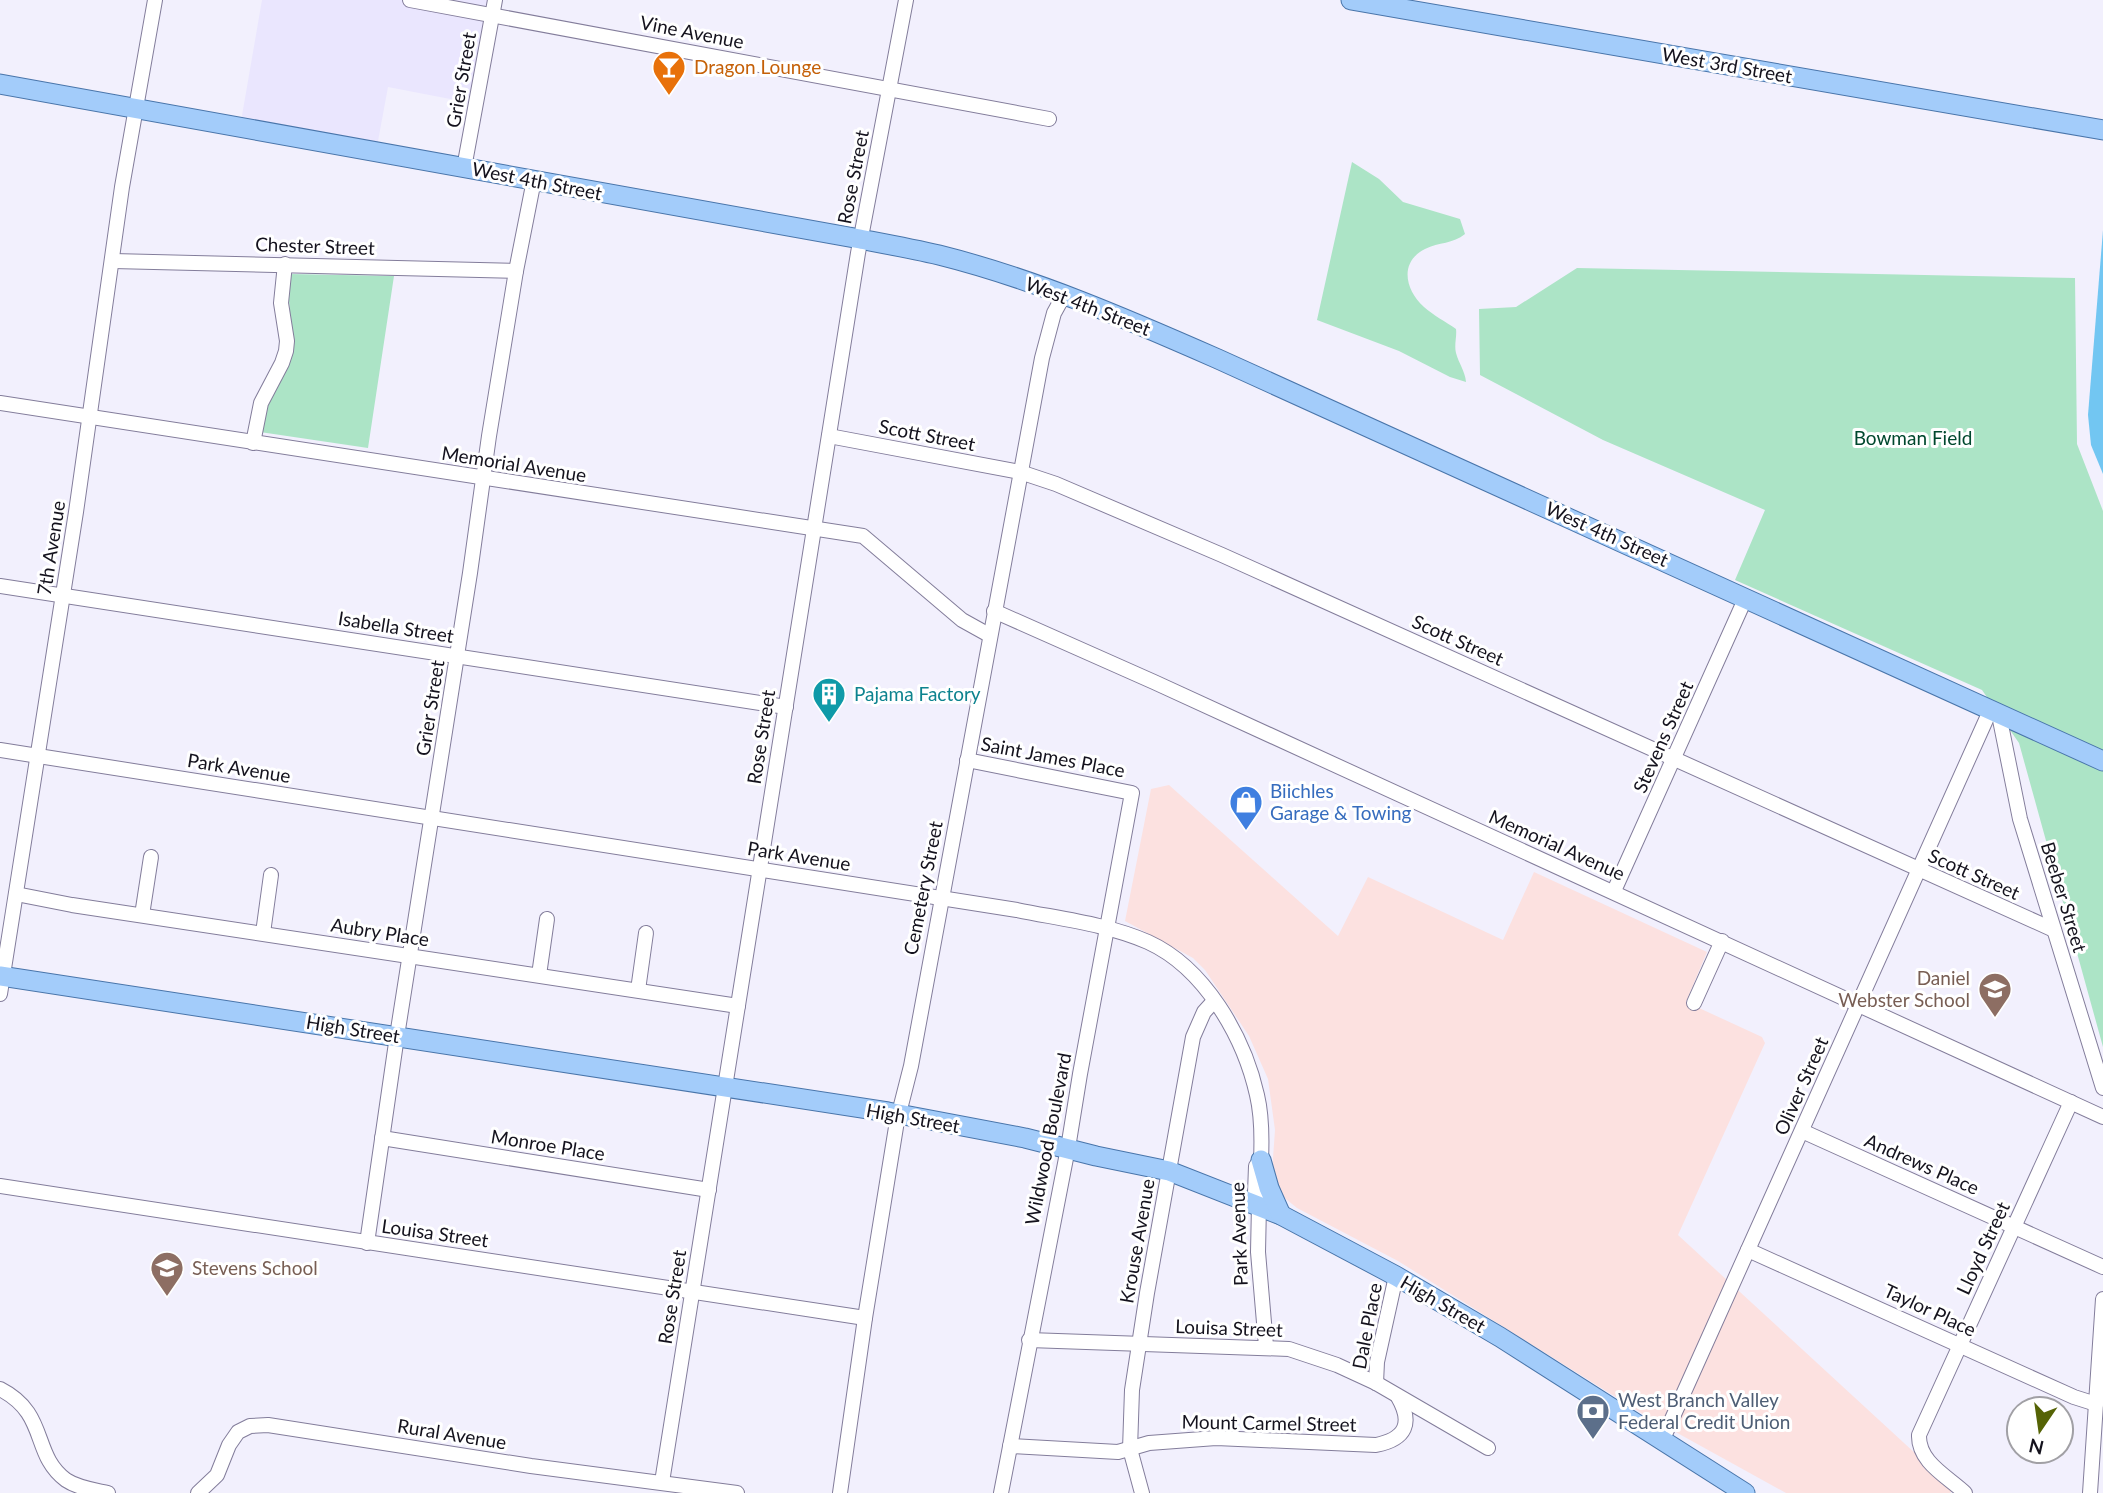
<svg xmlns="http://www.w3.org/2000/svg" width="2103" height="1493" font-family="Lato,sans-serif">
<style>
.built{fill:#eae6fe}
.industrial{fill:#fce1e0}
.green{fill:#ace4c6}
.water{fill:#72c6f2}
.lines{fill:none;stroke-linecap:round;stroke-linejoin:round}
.minor-casing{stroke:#837d9b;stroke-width:16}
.major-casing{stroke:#4975aa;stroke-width:21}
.minor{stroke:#fff;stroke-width:14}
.major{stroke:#a3ccfa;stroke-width:19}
.labels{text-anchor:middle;stroke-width:6;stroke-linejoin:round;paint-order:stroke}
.street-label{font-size:19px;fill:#14121d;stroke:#fff}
.food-label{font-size:19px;fill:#c56008;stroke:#fff;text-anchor:start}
.park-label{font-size:19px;fill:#00482e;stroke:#fff}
.culture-label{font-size:19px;fill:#0d838f;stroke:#fff;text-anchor:start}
.shop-label{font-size:19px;fill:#366cbe;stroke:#fff;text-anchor:start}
.education-label{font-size:19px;fill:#785e54;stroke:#fff;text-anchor:end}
.service-label{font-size:19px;fill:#4e5e75;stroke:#fff;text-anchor:start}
</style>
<rect width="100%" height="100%" fill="#f2f0fd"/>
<polygon class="built" points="262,0 495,0 476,104 388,87 376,152 240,127"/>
<polygon class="industrial" points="1169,785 1338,936 1368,877 1503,940 1534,872 1707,952 1686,1002 1762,1037 1765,1043 1678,1235 1954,1489 1950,1493 1786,1493 1643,1414 1398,1261 1297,1208 1281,1195 1272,1172 1275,1130 1268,1079 1249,1036 1205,970 1193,958 1125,921 1151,789"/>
<g class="green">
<path d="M1352 162 1379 179 1403 202 1460 219 1465 234C1453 244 1439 242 1425 249 1399 262 1405 290 1424 307 1433 315 1446 322 1456 329 1457 337 1454 345 1456 353 1459 364 1465 371 1466 382L1450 377 1399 351 1317 320Z"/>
<polygon points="1577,268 2075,278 2077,444 2103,511 2103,1047 2019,743 1982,690 1735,580 1765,510 1603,440 1480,375 1479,309 1516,307"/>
<polygon points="290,274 394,276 368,448 260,432 263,416 291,359 293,344 289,301"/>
</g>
<polygon class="water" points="2103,230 2103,474 2091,445 2088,415"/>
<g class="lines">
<defs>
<g id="minor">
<polyline points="410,0 1049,119"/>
<polyline points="464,168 495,0"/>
<polyline points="113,261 516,271"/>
<polyline points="0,403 863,536 962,620 989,635"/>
<polyline points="829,436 1020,472 1056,484 1222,555 2054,930"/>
<polyline points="253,443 261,403 282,363 286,351 287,341 281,303 285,264"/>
<polyline points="0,586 786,707"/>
<polyline points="994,611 1154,682 2103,1117"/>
<polyline points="1999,715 2020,819 2103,1088"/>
<path d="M0 750 1017 910C1061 919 1107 924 1148 942 1205 968 1244 1037 1257 1095 1262 1116 1262 1138 1261 1160L1256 1166 1255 1193 1259 1205 1258 1252 1266 1346"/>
<polyline points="967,760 1132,793 1080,1074 1068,1148 1001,1493"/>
<polyline points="1614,891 1746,597"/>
<polyline points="16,894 72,905 738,1006"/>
<polyline points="142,915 151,857"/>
<polyline points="263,933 271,875"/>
<polyline points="539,975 547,919"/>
<polyline points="638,990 646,933"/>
<polyline points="0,994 76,512 122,187 155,0"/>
<polyline points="1694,1003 1722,941"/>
<polyline points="1802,1131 2103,1267"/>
<polyline points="382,1138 709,1190"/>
<polyline points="0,1186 865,1318"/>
<polyline points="367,1243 397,1036 470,573 489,436 516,271 534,180"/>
<polyline points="1748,1250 2074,1397 2096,1404"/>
<polyline points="1029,1340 1289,1349 1337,1365 1376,1383 1488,1448"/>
<polyline points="1376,1383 1377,1362 1396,1276"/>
<path d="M0 1389C49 1414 31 1454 66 1480 78 1488 94 1490 108 1493"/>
<polyline points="1663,1439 1990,711"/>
<path d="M1010 1446 1118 1452 1149 1443 1216 1438 1376 1445C1406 1439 1413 1423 1398 1397"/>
<polyline points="662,1482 858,253 906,0"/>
<polyline points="198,1493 217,1475 229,1445 238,1432 250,1426 268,1425 531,1466 737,1493"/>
<polyline points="840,1493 865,1318 897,1121 911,1066 1042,358 1054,313 1064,295"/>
<polyline points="1142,1493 1130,1449 1132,1390 1147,1293 1193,1037 1204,1012 1214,1001"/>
<path d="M1965 1493C1947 1476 1918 1462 1919 1435L2071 1102"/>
<polyline points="2090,1493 2103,1299"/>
</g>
<g id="major">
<polyline points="1351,0 2103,130"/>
<path d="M0 84 860 239C886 244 913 249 939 255 1035 279 1127 319 1218 359L2103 761"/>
<polyline points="0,976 888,1112 1025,1138 1096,1156 1169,1171 1281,1215 1396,1276 1500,1337 1745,1493"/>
<polyline points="1261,1160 1269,1188 1281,1215"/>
</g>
</defs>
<use href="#minor" class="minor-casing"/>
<use href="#major" class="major-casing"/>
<use href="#minor" class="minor"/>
<use href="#major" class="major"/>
</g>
<defs>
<symbol id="bar-pin" viewBox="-11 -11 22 30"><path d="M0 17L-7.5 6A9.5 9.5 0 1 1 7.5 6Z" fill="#e8710a" stroke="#fff"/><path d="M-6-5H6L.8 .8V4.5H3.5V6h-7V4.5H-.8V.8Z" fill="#fff"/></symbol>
<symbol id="building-pin" viewBox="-11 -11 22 30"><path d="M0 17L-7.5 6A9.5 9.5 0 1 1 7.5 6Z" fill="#0f9aa8" stroke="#fff"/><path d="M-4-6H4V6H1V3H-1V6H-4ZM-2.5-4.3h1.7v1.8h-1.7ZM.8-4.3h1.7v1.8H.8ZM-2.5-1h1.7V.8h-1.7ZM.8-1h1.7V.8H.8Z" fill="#fff"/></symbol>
<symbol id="shop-pin" viewBox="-11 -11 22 30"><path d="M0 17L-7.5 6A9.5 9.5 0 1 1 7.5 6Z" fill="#3f7fe0" stroke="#fff"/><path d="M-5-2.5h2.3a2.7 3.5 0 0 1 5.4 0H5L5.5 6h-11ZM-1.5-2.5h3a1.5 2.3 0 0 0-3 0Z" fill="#fff"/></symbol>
<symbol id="school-pin" viewBox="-11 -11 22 30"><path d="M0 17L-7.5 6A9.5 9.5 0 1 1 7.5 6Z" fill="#8d6e63" stroke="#fff"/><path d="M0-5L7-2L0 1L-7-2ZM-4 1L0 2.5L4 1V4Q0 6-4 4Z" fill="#fff"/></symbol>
<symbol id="bank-pin" viewBox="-11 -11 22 30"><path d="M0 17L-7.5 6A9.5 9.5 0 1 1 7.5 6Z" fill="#5c6f8a" stroke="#fff"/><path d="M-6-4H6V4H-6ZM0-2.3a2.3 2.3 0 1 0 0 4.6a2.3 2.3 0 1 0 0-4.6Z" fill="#fff"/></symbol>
</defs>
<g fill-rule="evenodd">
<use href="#bar-pin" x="650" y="48" width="38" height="52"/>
<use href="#building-pin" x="810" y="675" width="38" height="52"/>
<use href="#shop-pin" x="1227" y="783" width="38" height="52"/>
<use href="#school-pin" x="1976" y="970" width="38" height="52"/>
<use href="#school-pin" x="148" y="1249" width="38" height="52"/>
<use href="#bank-pin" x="1574" y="1392" width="38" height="52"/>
</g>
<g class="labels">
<g class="street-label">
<text transform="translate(692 32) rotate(11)" y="7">Vine Avenue</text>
<text transform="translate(1727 65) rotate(10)" y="7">West 3rd Street</text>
<text transform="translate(461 80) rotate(-80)" y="7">Grier Street</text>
<text transform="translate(853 177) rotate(-79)" y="7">Rose Street</text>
<text transform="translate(537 181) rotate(11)" y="7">West 4th Street</text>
<text transform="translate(315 246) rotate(2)" y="7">Chester Street</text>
<text transform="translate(1088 306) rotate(21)" y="7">West 4th Street</text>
<text transform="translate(927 435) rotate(11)" y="7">Scott Street</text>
<text transform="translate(514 464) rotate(9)" y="7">Memorial Avenue</text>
<text transform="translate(1607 534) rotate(24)" y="7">West 4th Street</text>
<text transform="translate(51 548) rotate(-81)" y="7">7th Avenue</text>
<text transform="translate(396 627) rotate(9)" y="7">Isabella Street</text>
<text transform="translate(1458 640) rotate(24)" y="7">Scott Street</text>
<text transform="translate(430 708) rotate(-81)" y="7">Grier Street</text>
<text transform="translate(761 737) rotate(-81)" y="7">Rose Street</text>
<text transform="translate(1663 737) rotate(-66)" y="7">Stevens Street</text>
<text transform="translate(1053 757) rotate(11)" y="7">Saint James Place</text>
<text transform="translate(239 768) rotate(9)" y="7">Park Avenue</text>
<text transform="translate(1557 845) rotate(24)" y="7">Memorial Avenue</text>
<text transform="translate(799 856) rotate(9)" y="7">Park Avenue</text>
<text transform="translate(1974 874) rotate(24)" y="7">Scott Street</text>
<text transform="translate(923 888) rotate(-79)" y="7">Cemetery Street</text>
<text transform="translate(2064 897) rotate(73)" y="7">Beeber Street</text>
<text transform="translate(380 932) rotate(9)" y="7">Aubry Place</text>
<text transform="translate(353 1029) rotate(9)" y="7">High Street</text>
<text transform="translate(1801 1086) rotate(-66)" y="7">Oliver Street</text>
<text transform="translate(913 1118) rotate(10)" y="7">High Street</text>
<text transform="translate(1048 1139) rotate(-79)" y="7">Wildwood Boulevard</text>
<text transform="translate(548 1145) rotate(9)" y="7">Monroe Place</text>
<text transform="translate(1922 1164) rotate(24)" y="7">Andrews Place</text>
<text transform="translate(435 1233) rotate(8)" y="7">Louisa Street</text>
<text transform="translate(1239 1234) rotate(-92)" y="7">Park Avenue</text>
<text transform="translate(1137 1241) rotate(-80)" y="7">Krouse Avenue</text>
<text transform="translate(1983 1248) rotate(-65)" y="7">Lloyd Street</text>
<text transform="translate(672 1297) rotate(-81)" y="7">Rose Street</text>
<text transform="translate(1443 1304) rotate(30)" y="7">High Street</text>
<text transform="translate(1930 1310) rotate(25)" y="7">Taylor Place</text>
<text transform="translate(1367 1326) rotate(-79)" y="7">Dale Place</text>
<text transform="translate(1229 1328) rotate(2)" y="7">Louisa Street</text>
<text transform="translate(1269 1423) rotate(1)" y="7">Mount Carmel Street</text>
<text transform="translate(452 1434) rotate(9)" y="7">Rural Avenue</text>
</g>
<g class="food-label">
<text x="694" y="74">Dragon Lounge</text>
</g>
<g class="park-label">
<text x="1913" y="445">Bowman Field</text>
</g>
<g class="culture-label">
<text x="854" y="701">Pajama Factory</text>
</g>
<g class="shop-label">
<text x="1270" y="798">Biichles<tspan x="1270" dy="22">Garage &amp; Towing</tspan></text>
</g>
<g class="education-label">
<text x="1970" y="985">Daniel<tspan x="1970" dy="22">Webster School</tspan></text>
<text x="192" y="1275" text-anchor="start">Stevens School</text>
</g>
<g class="service-label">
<text x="1618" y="1407">West Branch Valley<tspan x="1618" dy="22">Federal Credit Union</tspan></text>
</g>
</g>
<g transform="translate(2040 1430) rotate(193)"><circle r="33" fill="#ffffff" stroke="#a1a0a5" stroke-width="2"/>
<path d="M0-5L12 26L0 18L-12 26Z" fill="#556305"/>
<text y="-10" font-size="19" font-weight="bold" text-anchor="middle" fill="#14121d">N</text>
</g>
</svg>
